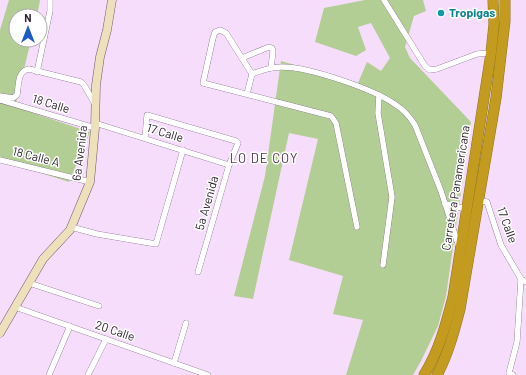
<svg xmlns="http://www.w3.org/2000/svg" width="526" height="375" font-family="Barlow,sans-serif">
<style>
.green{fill:#b3ce94}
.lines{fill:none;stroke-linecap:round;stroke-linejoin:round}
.street-casing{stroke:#6e5872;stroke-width:6}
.secondary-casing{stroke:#6e5872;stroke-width:9}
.highway-casing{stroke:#8f7225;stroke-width:11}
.street{stroke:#fff;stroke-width:5.5}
.secondary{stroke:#ede1bc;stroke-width:8}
.highway{stroke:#c29b1f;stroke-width:10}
.culture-dot{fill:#0f9aa8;stroke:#fff;stroke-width:1.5}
.labels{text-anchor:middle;stroke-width:3;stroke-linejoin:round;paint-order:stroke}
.culture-label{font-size:12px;font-weight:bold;fill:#0d838f;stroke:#fff;text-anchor:start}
.street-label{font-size:12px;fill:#302631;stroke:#fff}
.neighbourhood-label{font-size:13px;letter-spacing:1px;fill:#4b374f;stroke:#fff}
</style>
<rect width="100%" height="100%" fill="#f7ddfc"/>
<g class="green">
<polygon points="9,0 40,0 37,16 16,16 16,40 31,40 15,107 90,132 69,182 0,160 0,30"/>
<polygon points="365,0 423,0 426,11 414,16 405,47 410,58 471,122 446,296 438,326 421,361 413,375 346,375 363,320 333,314 343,276 289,260 318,139 289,133 253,299 234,296 265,176 281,61 358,83 367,62 381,71 390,58 371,23 358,27 366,50 356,56 315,42 324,8"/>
</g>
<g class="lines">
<defs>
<g id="street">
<polyline points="384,0 425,66 430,70 437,69 477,54 491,53"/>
<polyline points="242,58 269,47 272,48 273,51 271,68"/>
<polyline points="37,72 50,11 50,0"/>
<path d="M252 74C262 70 272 67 282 67 309 67 374 89 396 105 404 110 410 117 415 125L441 191 459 247"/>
<polyline points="247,94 252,74 226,33 220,30 215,32 213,38 203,83 331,116 336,123 357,227"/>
<polyline points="379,95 378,113 392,197 383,265"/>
<path d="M0 96 13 98 17 95C19 85 17 71 29 69L81 82 84 85 95 104"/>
<polyline points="0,100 95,128"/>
<polyline points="95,123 229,165"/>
<polyline points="145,138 147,115 236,141 238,143 229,165 198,272"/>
<polyline points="0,160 90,182"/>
<polyline points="478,200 487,202 501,245 521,279 526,282"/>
<polyline points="445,204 466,209"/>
<polyline points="71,227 97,234 156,244 183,150"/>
<polyline points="29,283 99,306"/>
<polyline points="15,307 208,375"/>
<polyline points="174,363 186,323"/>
<polyline points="49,375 70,326"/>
<polyline points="88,375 106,339"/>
<polyline points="513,375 509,373 517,342 521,279"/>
</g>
<polyline id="secondary" points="0,333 43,259 70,230 90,182 95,128 96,85 100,57 107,30 112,0"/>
<g id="highway">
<path d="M424 375C439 351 446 324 453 297L491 53 494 24 493 0"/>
<path d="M437 375C448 355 454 332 460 309L496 98 505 21V0"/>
</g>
</defs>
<use href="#street" class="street-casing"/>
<use href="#secondary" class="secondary-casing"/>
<use href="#highway" class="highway-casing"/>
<use href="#street" class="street"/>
<use href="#secondary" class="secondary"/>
<use href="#highway" class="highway"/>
</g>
<circle class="culture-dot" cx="441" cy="13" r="4"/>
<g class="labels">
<g class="culture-label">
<text x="449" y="17">Tropigas</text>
</g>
<g class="street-label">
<text transform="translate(51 104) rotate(17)" y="4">18 Calle</text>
<text transform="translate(165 133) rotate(17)" y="4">17 Calle</text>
<text transform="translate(80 153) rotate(-83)" y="4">6a Avenida</text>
<text transform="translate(36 157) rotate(14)" y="4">18 Calle A</text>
<text transform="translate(456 188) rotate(-81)" y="4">Carretera Panamericana</text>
<text transform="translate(207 203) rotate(-74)" y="4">5a Avenida</text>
<text transform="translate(507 225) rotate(70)" y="4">17 Calle</text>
<text transform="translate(115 331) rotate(19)" y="4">20 Calle</text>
</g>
<g class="neighbourhood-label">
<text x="264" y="163">LO DE COY</text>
</g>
</g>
<g transform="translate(28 28)"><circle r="19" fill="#ffffff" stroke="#aca8ad"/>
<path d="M0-3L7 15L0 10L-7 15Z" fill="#1e5ac6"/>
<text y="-6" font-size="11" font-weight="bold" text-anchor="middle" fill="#302631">N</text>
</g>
</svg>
